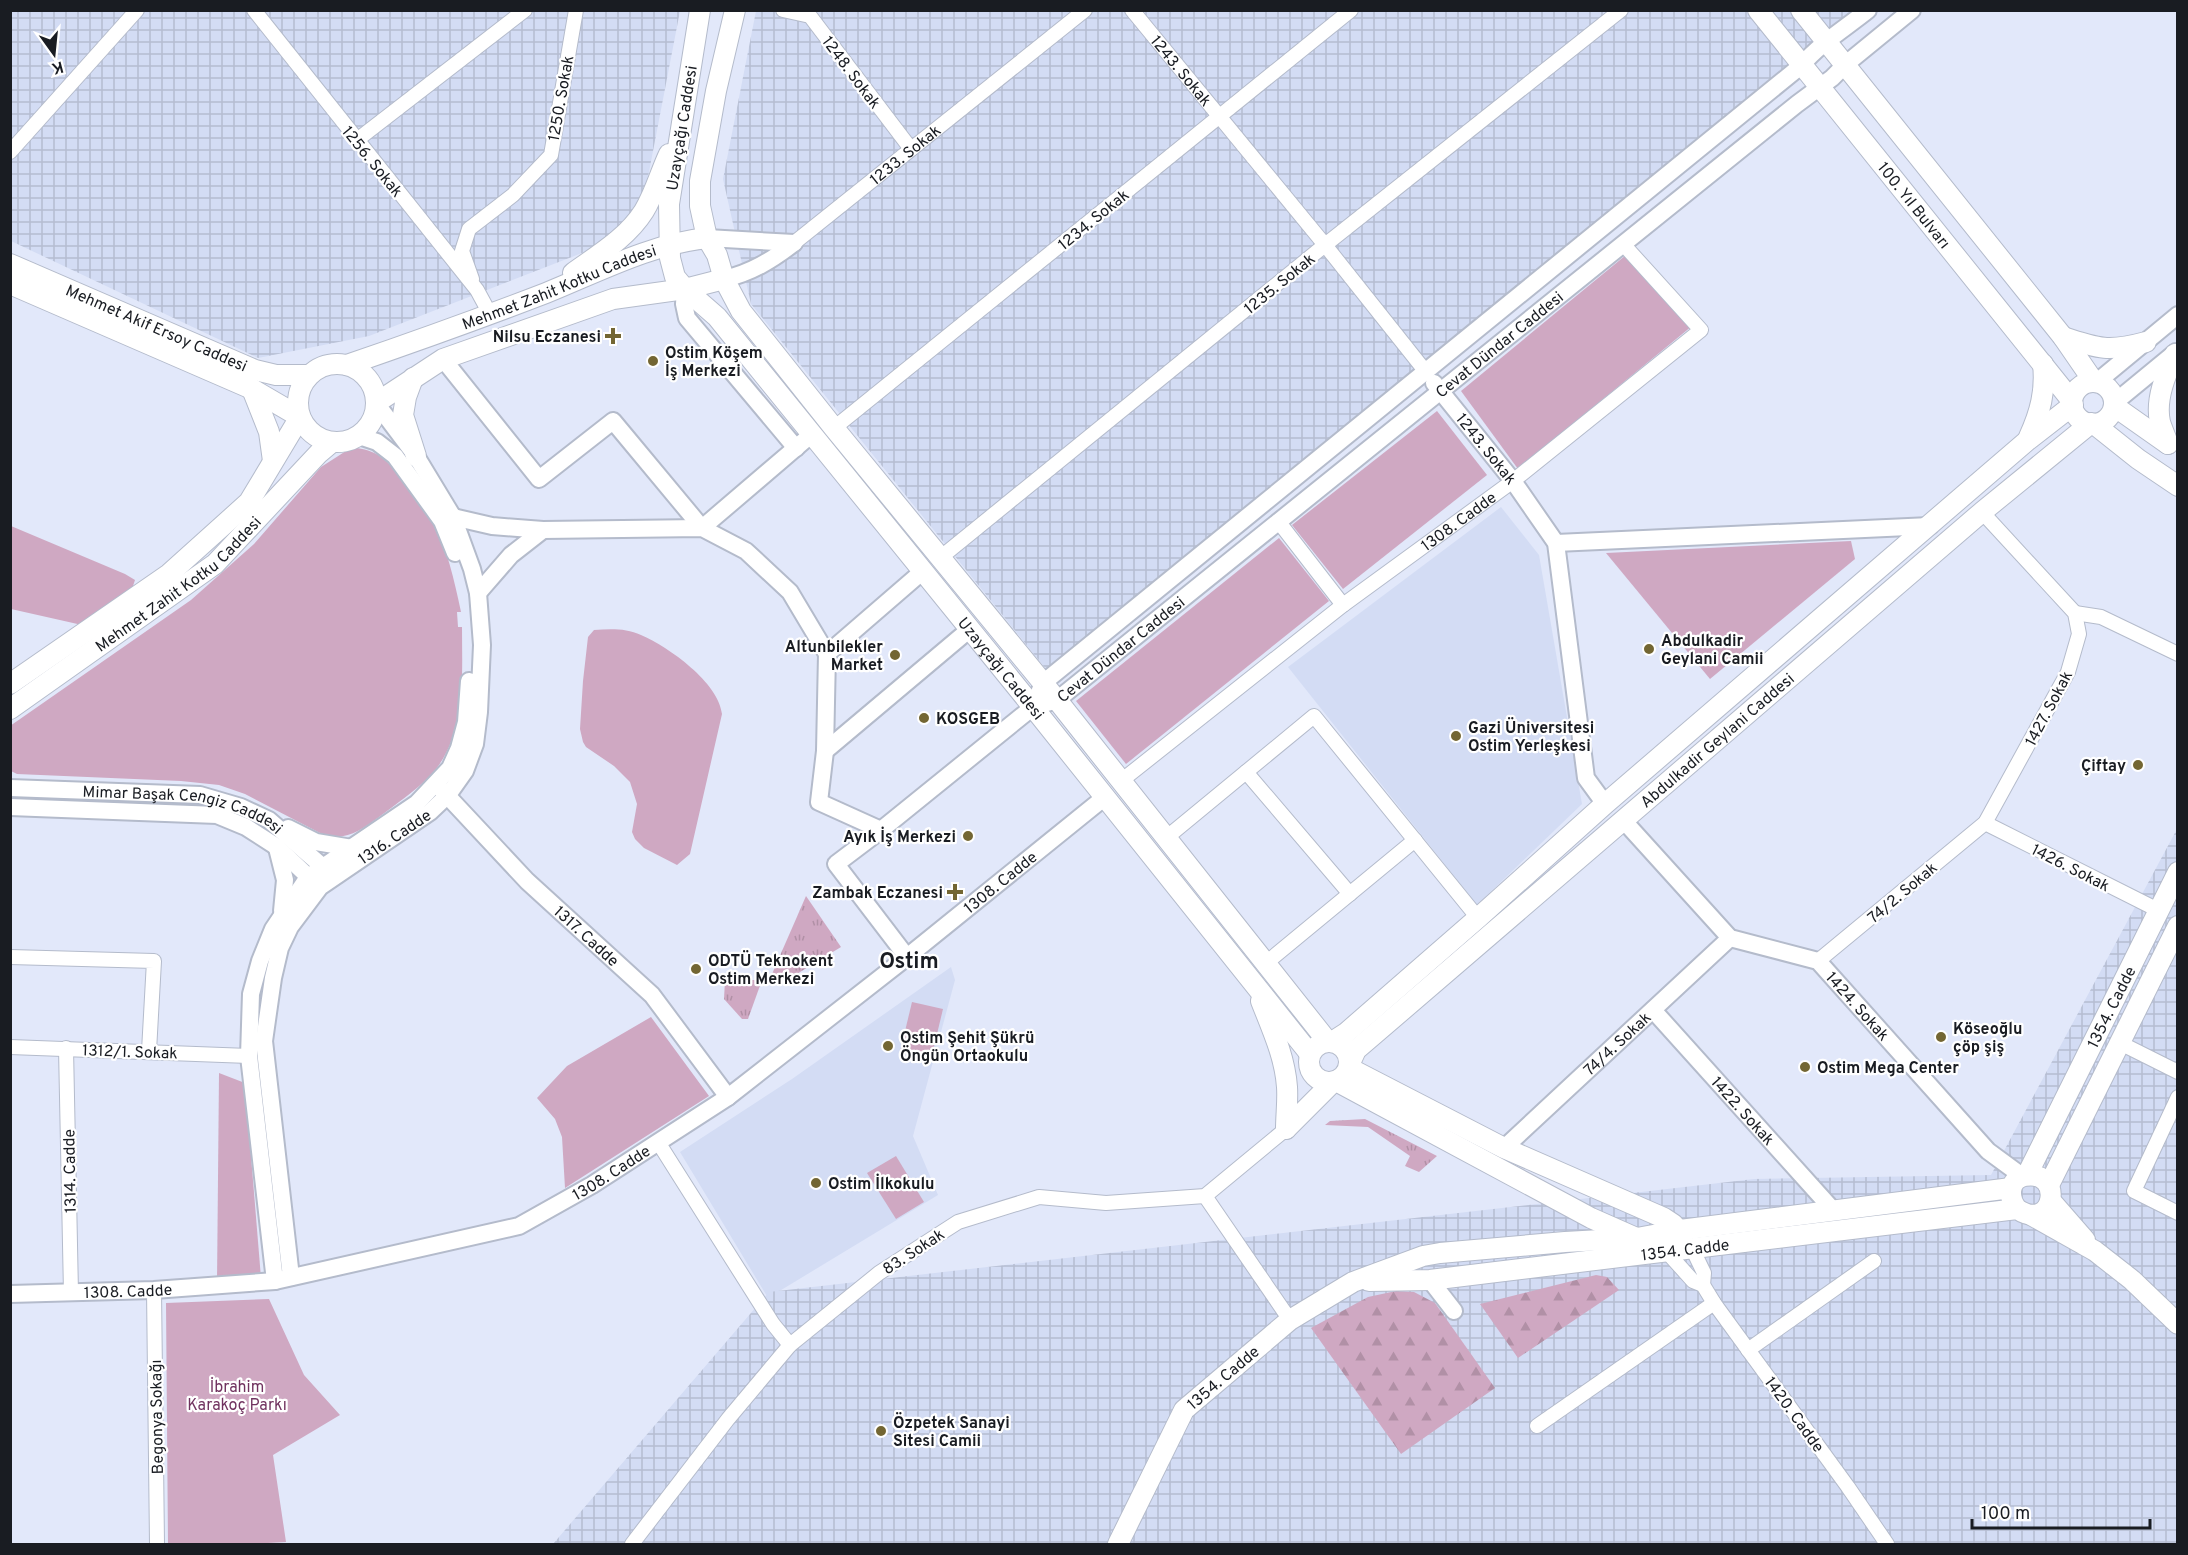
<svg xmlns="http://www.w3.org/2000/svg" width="2188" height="1555" font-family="Overpass,sans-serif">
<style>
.built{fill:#d3dcf4}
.industrial{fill:url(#industrial-grid)}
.grass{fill:url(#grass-tufts)}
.forest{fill:url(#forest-firs)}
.park{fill:#cfa8c2}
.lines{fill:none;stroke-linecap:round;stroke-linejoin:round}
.minor-casing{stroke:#b4bbcb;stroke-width:16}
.tertiary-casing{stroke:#b4bbcb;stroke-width:20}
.secondary-casing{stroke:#b4bbcb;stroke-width:22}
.minor{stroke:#fff;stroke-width:14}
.tertiary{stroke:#fff;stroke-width:16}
.secondary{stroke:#fff;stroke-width:20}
.poi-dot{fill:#736633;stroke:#fff;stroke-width:2}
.labels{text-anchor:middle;stroke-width:4.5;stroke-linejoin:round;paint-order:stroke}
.street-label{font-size:16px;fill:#191c22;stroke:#fff}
.poi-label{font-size:16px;font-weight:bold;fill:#191c22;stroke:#fff;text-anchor:start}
.park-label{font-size:16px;fill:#70325f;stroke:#fff}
.district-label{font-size:22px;font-weight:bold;fill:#191c22;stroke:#fff}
</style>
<defs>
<pattern id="industrial-grid" width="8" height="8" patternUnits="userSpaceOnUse" patternTransform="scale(1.5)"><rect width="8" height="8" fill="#d3dcf4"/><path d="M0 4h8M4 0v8" fill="none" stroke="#b5bcd1"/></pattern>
<pattern id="grass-tufts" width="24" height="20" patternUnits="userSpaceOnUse" patternTransform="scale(1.5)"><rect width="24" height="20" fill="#cfa8c2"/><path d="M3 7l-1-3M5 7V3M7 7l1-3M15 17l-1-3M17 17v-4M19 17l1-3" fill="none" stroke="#b190a6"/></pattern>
<pattern id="forest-firs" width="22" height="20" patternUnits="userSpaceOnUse" patternTransform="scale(1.5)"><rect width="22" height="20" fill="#cfa8c2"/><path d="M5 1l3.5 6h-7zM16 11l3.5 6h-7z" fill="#b190a6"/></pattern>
</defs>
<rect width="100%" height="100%" fill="#e2e8fa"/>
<g class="built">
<polygon points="1501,507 1539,555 1582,804 1477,905 1288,667"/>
<polygon points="951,967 955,980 913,1136 938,1195 768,1298 680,1152 792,1079"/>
</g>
<g class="industrial">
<polygon points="11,11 680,11 643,203 600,246 369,336 258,358 11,241"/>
<polygon points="756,11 1857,11 1046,669 751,304 723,179"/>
<polygon points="2177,829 2177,1544 553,1544 769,1292 1754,1179 1991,1175"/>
</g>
<g class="grass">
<polygon points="806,896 841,947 787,980 772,974"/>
<polygon points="725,980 762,980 748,1019 742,1019 724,999"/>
<polygon points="1365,1119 1437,1156 1419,1172 1405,1166 1410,1156 1368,1127 1325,1125 1330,1121"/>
</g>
<g class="forest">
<polygon points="1596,1275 1607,1277 1619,1290 1518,1358 1480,1304"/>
<polygon points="1396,1291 1414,1292 1435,1303 1495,1388 1401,1454 1311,1328 1368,1297"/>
</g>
<g class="park">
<polygon points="1626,255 1692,326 1518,469 1461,391"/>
<polygon points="1437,411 1487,475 1343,589 1292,525"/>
<path d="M357 448C379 451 388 462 402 478 412 490 425 504 432 519 447 548 454 579 461 612H457L458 627H462C462 677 467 738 429 777 414 792 396 804 379 817 360 831 343 843 320 833L245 794 219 785 181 781 17 774 11 771 10 726 191 600 254 544 321 467 346 451Z"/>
<polygon points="11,526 125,574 135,580 132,589 82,625 11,609"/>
<polygon points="1279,538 1329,601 1126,764 1076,701"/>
<polygon points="1851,541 1855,559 1710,679 1606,553"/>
<path d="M594 630C610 629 626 628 641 635 669 647 719 683 722 714L690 854 677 865 644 848 635 839 632 832 637 804 630 782 614 766 586 747 583 742 580 729 583 681 588 637Z"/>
<polygon points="912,1002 943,1009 931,1059 900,1052"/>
<polygon points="651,1017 709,1096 565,1188 562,1137 555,1119 537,1098 567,1066"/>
<polygon points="219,1073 245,1083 261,1278 217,1282"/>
<polygon points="896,1156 924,1202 896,1219 867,1173"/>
<polygon points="269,1299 304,1375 340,1415 273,1455 286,1542 247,1544 168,1544 166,1303"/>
</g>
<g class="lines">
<defs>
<g id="minor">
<polyline points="254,10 477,290 490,314"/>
<polyline points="783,10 810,16 911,149"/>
<path id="s1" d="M1132 10 1325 245 1426 372"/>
<polyline points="357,140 525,10"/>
<polyline points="10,152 137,10"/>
<path id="s2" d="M794 243 1085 10"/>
<polyline points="472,279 462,251 469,229 513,195 551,155 576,10"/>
<polyline points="834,428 1351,10"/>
<polyline points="1278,521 1343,605"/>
<polyline points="940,558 1325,245 1621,10"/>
<polyline points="2075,613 2101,617 2178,654"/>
<polyline points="1246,772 1350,894"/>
<path id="s3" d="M1121 781 1343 605 1513 481 1701 330 1623 244"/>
<polyline points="1985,823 2158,910"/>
<polyline points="1166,838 1314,716 1478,918"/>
<polyline points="10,957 154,961 149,1051"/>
<polyline points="1818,961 1985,823 2068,672 2079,634 2075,613 1982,512"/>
<polyline points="1266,963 1415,840"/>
<polyline points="2120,1043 2178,1072"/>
<polyline points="10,1047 249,1056"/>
<polyline points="66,1048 71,1293"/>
<polyline points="2178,1097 2134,1191 2178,1213"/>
<polyline points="658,1142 773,1324 790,1345"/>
<polyline points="1205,1196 1290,1320"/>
<polyline points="1692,1248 1704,1273 1703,1285"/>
<polyline points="1666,1251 1693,1281 1703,1285 1714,1303 1848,1487 1887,1544"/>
<polyline points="154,1290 157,1544"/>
<polyline points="1748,1350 1874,1261"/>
<polyline points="1537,1426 1714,1303"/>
<polyline points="632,1544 728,1419 790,1345 879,1273 958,1222 1039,1197 1106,1203 1205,1196 1286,1129"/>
</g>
<g id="tertiary">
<polyline points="707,238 794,243"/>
<path d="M724 279C751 273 772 260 794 243"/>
<polyline points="685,289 684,304 687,318 796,448"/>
<polyline points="443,359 539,479 613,421 702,528 812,434"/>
<polyline points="2097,382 2178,315"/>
<path id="s4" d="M1434 383 1513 481 1556 543 1586 778 1605 804"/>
<polyline points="2114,403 2176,352"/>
<polyline points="359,436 377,442 395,456 442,521 455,553"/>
<polyline points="453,517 492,526 543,530 702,528 746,551 790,592 827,654"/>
<polyline points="1556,543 1930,526"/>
<polyline points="478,593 511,555 543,530"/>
<path d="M1038 695 1043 683 1802 65C1818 45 1847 27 1868 10"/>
<polyline points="825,751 970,629"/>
<path id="s5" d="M10 788 200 795 241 807 269 820 330 873"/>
<path id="s6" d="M441 789 527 881 652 995 728 1097"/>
<polyline points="10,807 217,815 246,827 277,847 316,884"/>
<path id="s7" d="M1624 821 1730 938 1818 961 1988 1151 2022 1176"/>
<polyline points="288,828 316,842 352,848"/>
<path id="s8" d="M881 830 1033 707 1057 700 1797 104 1832 78 1846 64 1912 10"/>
<polyline points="277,848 285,880 282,911"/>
<polyline points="907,957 836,864 881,830 819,802 825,751 827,654 923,571"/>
<path id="s9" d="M1653 1010 1833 1210"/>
<path id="s10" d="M1504 1148 1730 938"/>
<path id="s11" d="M291 1277 264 1041 273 978 280 948 290 927 320 887 430 812 448 795 465 771 475 744 479 712 482 645 478 593 472 569 453 517 416 456 376 403"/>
<polyline points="1430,1280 1454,1311"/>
<polyline points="275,1281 249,1056 251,994 260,961 273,929 308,877 417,803 450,768 459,748 466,722 469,681"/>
<path id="s12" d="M10 1294 154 1290 275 1281 519 1226 592 1185 728 1097 907 957 1105 797"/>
</g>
<g id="secondary">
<path id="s13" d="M700 10 669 204 670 258 675 277 685 289 717 317 1033 707 1310 1054"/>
<polyline points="735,10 716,91 700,181 700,206 707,238 717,255 724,279 741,311 834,428 1057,700 1328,1042"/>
<path id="s14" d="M1758 10 2072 401"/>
<polyline points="1801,10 2063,337 2094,382"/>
<path id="s15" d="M10 264 255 370 276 375H309"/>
<path d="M573 273C598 255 627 238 644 211 655 193 660 173 669 154"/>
<polyline points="10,284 252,389 300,417"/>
<path d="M2063 337C2099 349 2109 352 2146 342"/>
<circle cx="337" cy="403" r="39"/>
<path id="s16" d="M347 365C414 342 481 318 546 293 598 272 651 244 707 238"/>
<polyline points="413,378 406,397 403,415 416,456"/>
<circle cx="2093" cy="403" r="21"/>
<polyline points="252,389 269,432 273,461"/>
<polyline points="376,403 443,359 613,299 685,289 724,279"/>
<polyline points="2114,406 2168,444"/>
<polyline points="2094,424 2138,459 2178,486"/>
<path d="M2029 437C2040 413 2046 391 2043 364"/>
<path d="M2168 444C2166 437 2162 429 2160 422 2155 399 2166 374 2175 354"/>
<polyline points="10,684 169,574 249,502 300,417"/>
<path id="s17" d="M10 709 215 564 319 453 332 442"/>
<path d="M1261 1001C1272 1029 1285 1057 1287 1087 1288 1101 1286 1115 1286 1129"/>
<circle cx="1329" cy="1062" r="20"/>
<polyline points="1332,1042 1346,1033 1478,918 1605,804 2028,440 2073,405"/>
<path id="s18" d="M1350 1063 1356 1050 1982 512 2091 423"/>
<polyline points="1349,1068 1504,1148 1664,1218 1673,1224 1683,1235"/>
<polyline points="1336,1081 1591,1218 1634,1237"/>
<polyline points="1286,1129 1333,1082"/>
<path id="s19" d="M2027 1175 2178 872"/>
<polyline points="2049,1185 2178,926"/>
<polyline points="2051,1201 2085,1240"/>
<polyline points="2031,1215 2095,1251 2132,1280 2178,1324"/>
<path id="s20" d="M1369 1281 1430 1280 2017 1209C2055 1234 2065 1169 2025 1176 2008 1179 2008 1198 2017 1209"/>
<path id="s21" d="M1118 1544 1184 1410 1290 1320 1353 1282 1423 1256 1440 1253 1565 1242 1637 1238 1680 1230 2011 1188"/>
</g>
</defs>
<use href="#minor" class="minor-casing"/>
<use href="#tertiary" class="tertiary-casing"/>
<use href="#secondary" class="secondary-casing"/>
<use href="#minor" class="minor"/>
<use href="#tertiary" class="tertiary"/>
<use href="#secondary" class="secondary"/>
</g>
<g class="poi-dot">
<path d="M610 327h6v6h6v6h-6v6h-6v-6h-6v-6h6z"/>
<circle cx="653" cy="361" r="6"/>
<circle cx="1649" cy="649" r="6"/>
<circle cx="895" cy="655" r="6"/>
<circle cx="924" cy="718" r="6"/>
<circle cx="1456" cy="736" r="6"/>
<circle cx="2138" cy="765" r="6"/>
<circle cx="968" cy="836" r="6"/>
<path d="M952 883h6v6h6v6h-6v6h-6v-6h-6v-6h6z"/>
<circle cx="696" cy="969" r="6"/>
<circle cx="1941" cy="1037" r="6"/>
<circle cx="888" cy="1046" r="6"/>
<circle cx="1805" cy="1067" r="6"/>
<circle cx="816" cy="1183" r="6"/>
<circle cx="881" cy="1431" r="6"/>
</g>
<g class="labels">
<g class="street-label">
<text dy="6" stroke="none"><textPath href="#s1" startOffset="78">1243. Sokak</textPath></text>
<text transform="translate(852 72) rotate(53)" y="6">1248. Sokak</text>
<text transform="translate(560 98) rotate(-80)" y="6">1250. Sokak</text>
<text transform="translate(681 128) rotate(-81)" y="6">Uzayçağı Caddesi</text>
<text dy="6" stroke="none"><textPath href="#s2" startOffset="142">1233. Sokak</textPath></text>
<text transform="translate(373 161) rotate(51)" y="6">1256. Sokak</text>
<text dy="6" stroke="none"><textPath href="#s14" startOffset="250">100. Yıl Bulvarı</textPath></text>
<text transform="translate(1093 219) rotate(-39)" y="6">1234. Sokak</text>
<text transform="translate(1279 283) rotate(-39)" y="6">1235. Sokak</text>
<text dy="6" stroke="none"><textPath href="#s16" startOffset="226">Mehmet Zahit Kotku Caddesi</textPath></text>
<text dy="6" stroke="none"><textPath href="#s15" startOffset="160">Mehmet Akif Ersoy Caddesi</textPath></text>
<text dy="6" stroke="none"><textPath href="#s8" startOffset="788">Cevat Dündar Caddesi</textPath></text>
<text dy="6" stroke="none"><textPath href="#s4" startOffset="84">1243. Sokak</textPath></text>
<text dy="6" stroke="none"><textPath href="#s3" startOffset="426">1308. Cadde</textPath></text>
<text dy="6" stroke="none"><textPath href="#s17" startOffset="210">Mehmet Zahit Kotku Caddesi</textPath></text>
<text dy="6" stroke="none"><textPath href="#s8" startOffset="302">Cevat Dündar Caddesi</textPath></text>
<text dy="6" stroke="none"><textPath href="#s13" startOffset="780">Uzayçağı Caddesi</textPath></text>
<text transform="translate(2048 708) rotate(-62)" y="6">1427. Sokak</text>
<text dy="6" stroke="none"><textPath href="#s18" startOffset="490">Abdulkadir Geylani Caddesi</textPath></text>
<text dy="6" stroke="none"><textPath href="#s5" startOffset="176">Mimar Başak Cengiz Caddesi</textPath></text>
<text dy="6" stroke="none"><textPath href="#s11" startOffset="495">1316. Cadde</textPath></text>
<text transform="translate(2071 867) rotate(27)" y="6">1426. Sokak</text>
<text dy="6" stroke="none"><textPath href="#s12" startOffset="1108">1308. Cadde</textPath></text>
<text transform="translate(1902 892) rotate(-40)" y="6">74/2. Sokak</text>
<text dy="6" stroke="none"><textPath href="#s6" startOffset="207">1317. Cadde</textPath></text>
<text dy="6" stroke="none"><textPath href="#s7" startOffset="309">1424. Sokak</textPath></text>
<text dy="6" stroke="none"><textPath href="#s19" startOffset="188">1354. Cadde</textPath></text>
<text dy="6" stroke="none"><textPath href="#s10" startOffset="154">74/4. Sokak</textPath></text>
<text transform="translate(130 1051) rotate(2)" y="6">1312/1. Sokak</text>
<text dy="6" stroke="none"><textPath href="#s9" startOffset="135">1422. Sokak</textPath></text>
<text transform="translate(69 1171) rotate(-91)" y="6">1314. Cadde</text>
<text dy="6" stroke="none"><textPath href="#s12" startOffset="622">1308. Cadde</textPath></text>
<text dy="6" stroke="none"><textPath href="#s20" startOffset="318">1354. Cadde</textPath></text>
<text transform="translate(913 1251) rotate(-33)" y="6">83. Sokak</text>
<text dy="6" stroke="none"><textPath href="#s12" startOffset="118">1308. Cadde</textPath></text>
<text dy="6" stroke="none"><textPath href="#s21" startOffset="200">1354. Cadde</textPath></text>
<text transform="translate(1795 1414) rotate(54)" y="6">1420. Cadde</text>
<text transform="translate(156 1417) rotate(-91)" y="6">Begonya Sokağı</text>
</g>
<g class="poi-label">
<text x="601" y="342" text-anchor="end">Nilsu Eczanesi</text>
<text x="665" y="358">Ostim Köşem<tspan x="665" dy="18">İş Merkezi</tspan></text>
<text x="1661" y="646">Abdulkadir<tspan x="1661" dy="18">Geylani Camii</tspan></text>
<text x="883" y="652" text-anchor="end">Altunbilekler<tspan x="883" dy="18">Market</tspan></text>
<text x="936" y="724">KOSGEB</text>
<text x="1468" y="733">Gazi Üniversitesi<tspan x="1468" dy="18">Ostim Yerleşkesi</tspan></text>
<text x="2126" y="771" text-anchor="end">Çiftay</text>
<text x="956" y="842" text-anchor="end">Ayık İş Merkezi</text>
<text x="943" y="898" text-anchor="end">Zambak Eczanesi</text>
<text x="708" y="966">ODTÜ Teknokent<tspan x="708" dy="18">Ostim Merkezi</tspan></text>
<text x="1953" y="1034">Köseoğlu<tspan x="1953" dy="18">çöp şiş</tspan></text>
<text x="900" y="1043">Ostim Şehit Şükrü<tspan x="900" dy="18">Öngün Ortaokulu</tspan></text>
<text x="1817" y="1073">Ostim Mega Center</text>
<text x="828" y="1189">Ostim İlkokulu</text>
<text x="893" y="1428">Özpetek Sanayi<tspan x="893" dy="18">Sitesi Camii</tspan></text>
</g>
<g class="park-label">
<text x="237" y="1392">İbrahim<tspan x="237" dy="18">Karakoç Parkı</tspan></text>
</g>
<g class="district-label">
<text x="909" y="968">Ostim</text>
</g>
</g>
<rect width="2188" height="1555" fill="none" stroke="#191c22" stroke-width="24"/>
<g transform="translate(54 54) rotate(165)" stroke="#ffffff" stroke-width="4.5" paint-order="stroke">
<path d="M0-4.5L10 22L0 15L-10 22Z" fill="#191c22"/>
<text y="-9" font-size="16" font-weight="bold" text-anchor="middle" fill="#191c22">K</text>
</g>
<path d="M1972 1519v9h178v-9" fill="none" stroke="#191c22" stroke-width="3"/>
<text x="1981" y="1519" font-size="18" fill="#191c22" stroke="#ffffff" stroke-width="4.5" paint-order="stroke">100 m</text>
</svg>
